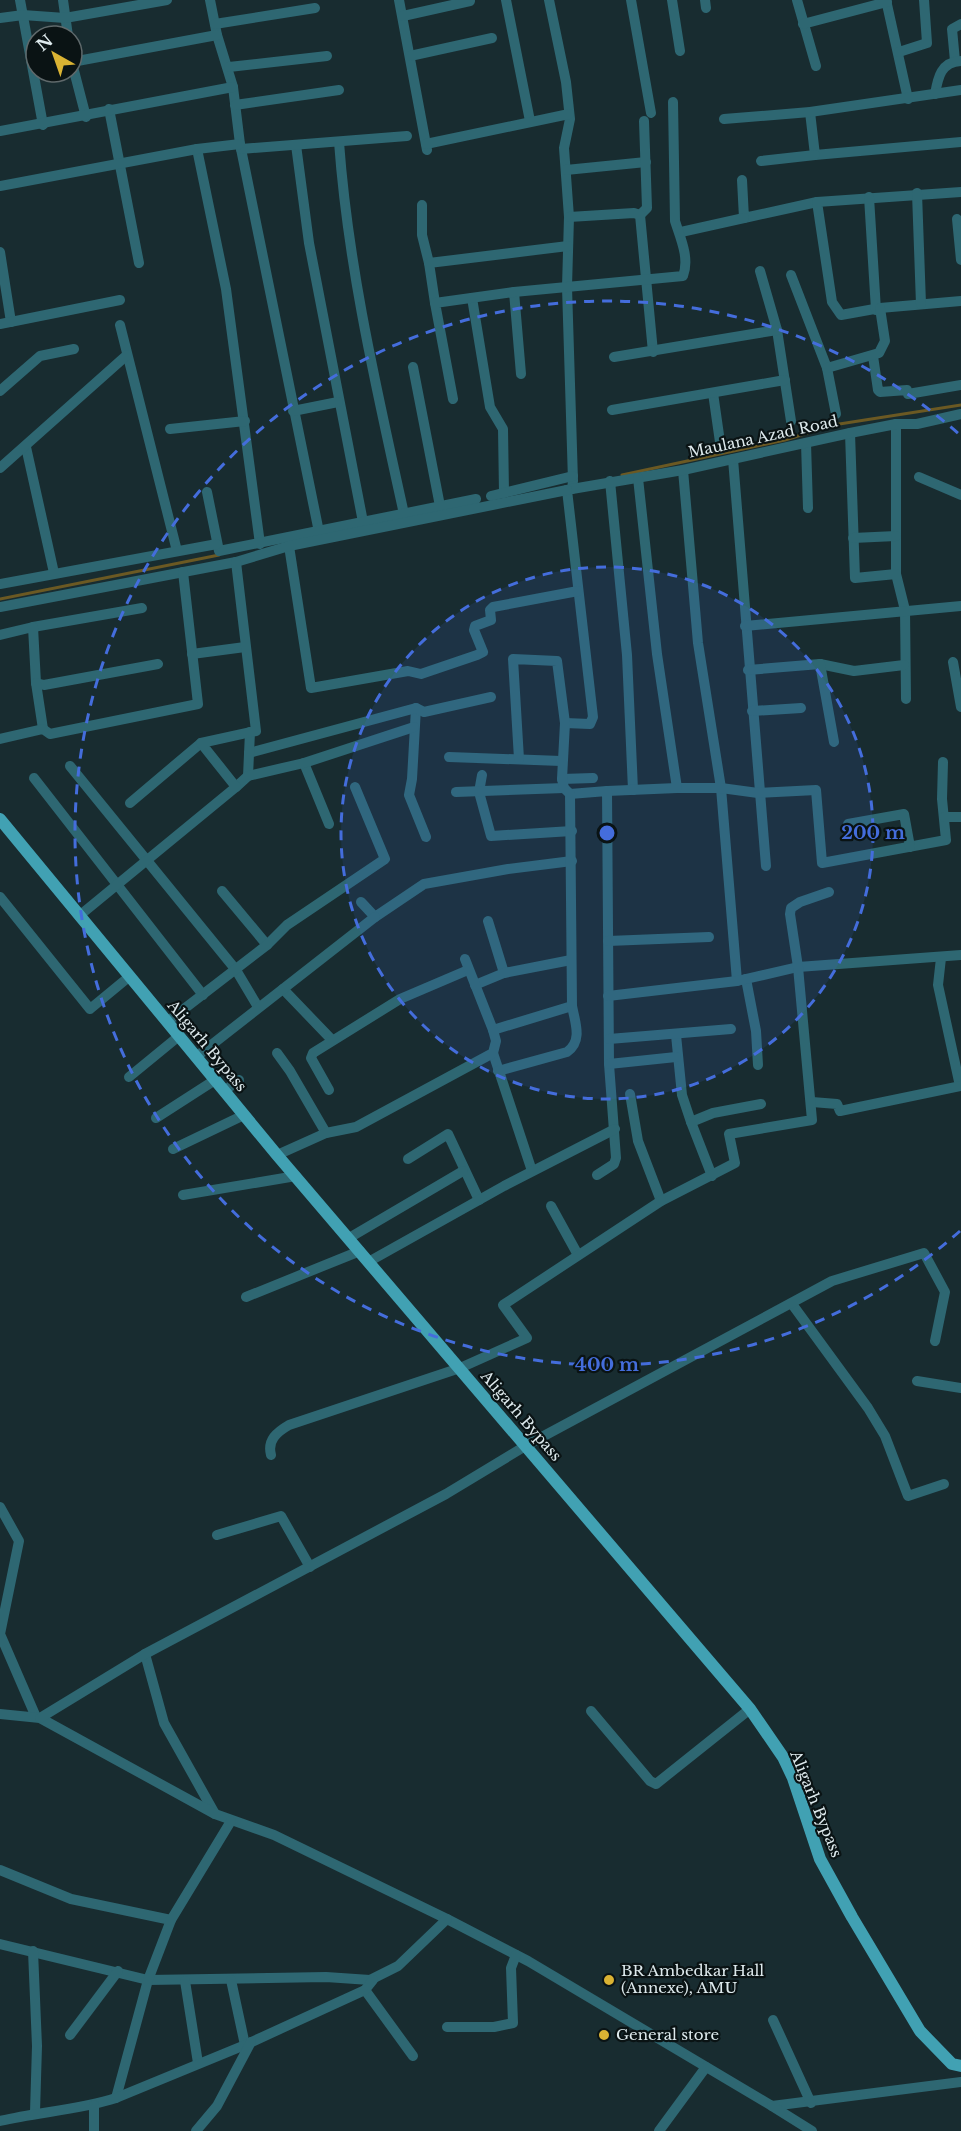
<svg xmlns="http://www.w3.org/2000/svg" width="961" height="2131" font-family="'Libre Baskerville',serif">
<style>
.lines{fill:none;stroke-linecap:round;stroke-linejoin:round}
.stream{stroke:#6b5923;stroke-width:3}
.minor{stroke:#2e6772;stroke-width:10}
.major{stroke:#41a1b3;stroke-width:12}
.ring{fill:none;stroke:#446ddc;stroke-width:3;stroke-dasharray:10 8}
.poi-dot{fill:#dab333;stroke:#0a1314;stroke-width:2}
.labels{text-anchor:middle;stroke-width:4.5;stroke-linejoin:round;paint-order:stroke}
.street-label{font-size:15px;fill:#deeaed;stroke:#0a1314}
.poi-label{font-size:15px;fill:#deeaed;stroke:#0a1314;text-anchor:start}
.centre{fill:#446ddc;stroke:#0a1314;stroke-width:3}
.ring-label{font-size:18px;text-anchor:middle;font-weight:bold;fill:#446ddc;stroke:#0a1314;stroke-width:4.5;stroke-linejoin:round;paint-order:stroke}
</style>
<rect width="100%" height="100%" fill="#182c30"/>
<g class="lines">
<g class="stream">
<polyline points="622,475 785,440 833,425 961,405"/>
<polyline points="0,599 219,555"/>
</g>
<g class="minor">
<polyline points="20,0 43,125"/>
<polyline points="63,0 68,36"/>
<polyline points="210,0 217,35 233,87 240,144 319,532"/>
<polyline points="399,0 427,150"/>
<polyline points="506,0 530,121"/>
<polyline points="549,0 566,82 570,119 564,148 569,217 567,287 573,481 572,489 567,490 593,717 590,724 565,723"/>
<polyline points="631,0 651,113"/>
<polyline points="672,0 680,51"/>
<polyline points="705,0 706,8"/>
<polyline points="797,0 816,66"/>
<polyline points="886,0 908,99"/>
<polyline points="403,16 470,1"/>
<polyline points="0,18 23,15 65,18 167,0"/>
<polyline points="215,24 315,8"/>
<polyline points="803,24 887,2"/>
<polyline points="899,52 927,43 924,0"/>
<polyline points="410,56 492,38"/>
<polyline points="955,61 952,29 961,24"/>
<polyline points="72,62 217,35"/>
<polyline points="72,63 86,117"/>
<polyline points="229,67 327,56"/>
<path d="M935 94C938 77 941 62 961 61"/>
<polyline points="235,105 339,90"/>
<polyline points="109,109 139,263"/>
<polyline points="810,112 815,155 961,142"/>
<polyline points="724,119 810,112 961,90"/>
<polyline points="0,131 233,87"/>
<path d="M339 142C348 267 377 391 404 514"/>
<polyline points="426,144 569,114"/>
<polyline points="296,145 309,243 363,522"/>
<polyline points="197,149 226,289 260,544"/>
<polyline points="241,149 407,136"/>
<polyline points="761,161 815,155"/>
<polyline points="566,170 646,162"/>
<polyline points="742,180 744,218 817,202"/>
<polyline points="0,186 197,149 240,144"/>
<polyline points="961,192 817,202 832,302 841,315 880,308 961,301"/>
<polyline points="917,193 921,304"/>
<polyline points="869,197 876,310"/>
<polyline points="422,205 422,235 429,263"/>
<polyline points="640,215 647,208 644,121"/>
<polyline points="569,217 634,213 640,215 653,352"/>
<polyline points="957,219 961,260"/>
<polyline points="681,232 744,218"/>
<polyline points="0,252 11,322"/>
<polyline points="760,271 777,330 791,421"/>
<polyline points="791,275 827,368 836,414"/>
<polyline points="514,292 521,374"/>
<polyline points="472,298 490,407 503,429 504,493"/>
<polyline points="435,303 429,263 568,246"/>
<polyline points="0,324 120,300"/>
<polyline points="120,325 177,551"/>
<polyline points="873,356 878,390 880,392 907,390 908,394 961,385"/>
<polyline points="614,357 777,330"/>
<polyline points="413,367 440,506"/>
<polyline points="827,368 879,353 885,341 880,308"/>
<polyline points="0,391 40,356 74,349"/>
<polyline points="713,393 721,449"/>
<path d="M453 399 435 303 514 292 683 276C690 258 680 237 675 221L673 102"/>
<polyline points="612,410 785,380"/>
<polyline points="293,411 338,402"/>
<polyline points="896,424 896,574"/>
<polyline points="170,429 245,421"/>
<polyline points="850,433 855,578 896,574 905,610 906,699"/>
<polyline points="806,443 808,508"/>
<polyline points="26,447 54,573"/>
<polyline points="733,459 766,866"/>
<polyline points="0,468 127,355"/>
<polyline points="683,470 698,643 721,788 737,981"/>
<polyline points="919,477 961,495"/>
<polyline points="610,481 627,655 633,790"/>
<polyline points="572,489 683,470 850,433 896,424 917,424 961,414"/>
<polyline points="207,492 219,551 476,499"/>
<polyline points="491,496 573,476"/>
<polyline points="853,538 896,536"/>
<polyline points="289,546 311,688 408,671 421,674 477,655 483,652 474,630 475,626 491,620 490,610 493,607 578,591"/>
<polyline points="0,584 217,544"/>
<polyline points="0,607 236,562 289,546 567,490"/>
<polyline points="745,626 961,606"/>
<polyline points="33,627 142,608"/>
<polyline points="0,635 33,627 36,683 44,685 158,664"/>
<polyline points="192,654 245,647"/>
<polyline points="953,662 961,707"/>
<polyline points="820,664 854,671 904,665"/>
<polyline points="748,670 820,664 834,742"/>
<polyline points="36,683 43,729"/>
<polyline points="416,708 412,779 409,795 426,837"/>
<polyline points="752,711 801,708"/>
<polyline points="0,739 43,729 50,734 198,704 183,572"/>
<polyline points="249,753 416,708 424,712 491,697"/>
<polyline points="449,757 561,761"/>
<polyline points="304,763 329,824"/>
<polyline points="70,766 236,970 258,1007"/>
<polyline points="482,775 479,792 491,836 572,831"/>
<polyline points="248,776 250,732"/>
<polyline points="34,778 203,995"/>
<polyline points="562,779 593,778"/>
<polyline points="236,787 248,776 304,763 414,727"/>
<polyline points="677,788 721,788 758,793 816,790 822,863 946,840 942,799 943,762"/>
<polyline points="607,791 677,788 657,654 638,478"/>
<polyline points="456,792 564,788"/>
<polyline points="570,794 607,791 609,1064 616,1158 614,1164 597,1175"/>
<polyline points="130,803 201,743"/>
<polyline points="944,817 961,817"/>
<polyline points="848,824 904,814 910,847"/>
<polyline points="222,891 267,945"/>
<polyline points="0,897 90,1009 130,976"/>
<polyline points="361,902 375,917 424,884 508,869 572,861"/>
<polyline points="79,916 236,787 201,743 256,731 236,562"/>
<polyline points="488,921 504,973"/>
<polyline points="608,941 709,937"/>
<polyline points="941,958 938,985 960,1086"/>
<polyline points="746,979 756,1031 758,1065"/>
<polyline points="475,985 504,973 571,960"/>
<polyline points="283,989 332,1040"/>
<polyline points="608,996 737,981 798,967 961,955"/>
<polyline points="167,1022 267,945 287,925 385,859 355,787"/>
<polyline points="493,1030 572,1006"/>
<polyline points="676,1035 682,1095 691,1122"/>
<polyline points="609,1039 731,1029"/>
<polyline points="277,1053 290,1071 326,1133"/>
<polyline points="493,1053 532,1171"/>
<polyline points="196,1057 375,917"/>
<polyline points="609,1064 676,1057"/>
<path d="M498 1071 567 1052C583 1041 575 1022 572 1006L570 794 564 788 562 779 565 723 557 661 513 659 519 759"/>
<polyline points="129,1077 179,1036"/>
<polyline points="329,1090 311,1058 313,1053 400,999 468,970"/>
<polyline points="224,1091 239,1080"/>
<polyline points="630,1094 638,1141 661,1201"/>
<polyline points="812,1102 837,1104 840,1111 961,1086"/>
<polyline points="156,1118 215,1080"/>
<polyline points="173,1149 244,1115"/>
<polyline points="277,1155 326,1133 356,1127 493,1053 496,1041 493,1030 465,959"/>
<polyline points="408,1159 448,1134 479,1200"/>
<polyline points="712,1176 691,1122 713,1113 761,1104"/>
<polyline points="183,1195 296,1176"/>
<polyline points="551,1206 578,1255"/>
<polyline points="349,1238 463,1171"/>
<polyline points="370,1261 504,1186 615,1129"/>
<polyline points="246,1297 360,1251"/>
<polyline points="792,1304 868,1408 885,1436 908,1496 944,1484"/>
<polyline points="917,1381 961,1388"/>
<path d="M271 1455C267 1440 277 1432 289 1425L460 1368 527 1338 503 1305 661 1201 735 1163 729 1134 812 1120 798 967 790 914 791 908 800 902 829 892"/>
<polyline points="0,1507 19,1541 0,1634 36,1717"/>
<polyline points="217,1535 281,1516 310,1567"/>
<polyline points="145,1654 164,1723 215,1814"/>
<polyline points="591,1711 650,1781 656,1784 750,1709"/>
<polyline points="0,1714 40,1718 215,1814 274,1835 447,1919 528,1961 772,2106 961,2082"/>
<polyline points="40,1718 145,1654 446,1494 527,1445 832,1281 924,1253 945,1292 935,1341"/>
<polyline points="0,1870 71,1899 171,1920"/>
<polyline points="0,1944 148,1980 326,1977 370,1980 398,1966 447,1919"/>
<polyline points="33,1951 37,2046 35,2112"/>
<polyline points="231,1980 245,2045"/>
<polyline points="185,1981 198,2063"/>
<polyline points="365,1990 413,2056"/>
<polyline points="773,2020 811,2103"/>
<polyline points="447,2027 494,2027 513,2023 511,1968 516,1955"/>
<polyline points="70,2035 118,1971"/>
<polyline points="116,2098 148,1980 171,1920 231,1821"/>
<polyline points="772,2106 812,2131"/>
<path d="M0 2121C38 2112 79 2110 116 2098L245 2045 365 1990 373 1980"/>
<polyline points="94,2131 94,2105"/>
<polyline points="196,2131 217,2106 251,2042"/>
<polyline points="659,2131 706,2067"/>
</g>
<polyline class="major" points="0,819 277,1155 750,1709 783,1757 793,1778 820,1859 852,1917 920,2031 952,2064 961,2066"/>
</g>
<circle cx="607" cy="833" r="266" fill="#446ddc" fill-opacity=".12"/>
<g class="ring">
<circle cx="607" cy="833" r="266"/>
<path d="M960 1231A532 532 0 1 1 960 435"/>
</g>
<g class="poi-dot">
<circle cx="609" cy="1980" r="6"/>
<circle cx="604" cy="2035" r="6"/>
</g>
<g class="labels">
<g class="street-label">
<text transform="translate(763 437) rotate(-12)" y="5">Maulana Azad Road</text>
<text transform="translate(207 1046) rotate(50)" y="5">Aligarh Bypass</text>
<text transform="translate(521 1416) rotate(49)" y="5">Aligarh Bypass</text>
<text transform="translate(816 1804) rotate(68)" y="5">Aligarh Bypass</text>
</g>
<g class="poi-label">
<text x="621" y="1976">BR Ambedkar Hall<tspan x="621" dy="17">(Annexe), AMU</tspan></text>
<text x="616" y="2040">General store</text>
</g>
</g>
<circle cx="607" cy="833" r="9" class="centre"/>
<g class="ring-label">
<text x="873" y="839">200 m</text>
<text x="607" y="1371">400 m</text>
</g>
<g transform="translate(54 54) rotate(320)"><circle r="28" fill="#0a1314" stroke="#5f696b" stroke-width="1.5"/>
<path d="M0-4.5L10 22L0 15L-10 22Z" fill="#dab333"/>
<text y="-9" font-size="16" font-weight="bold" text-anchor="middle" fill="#deeaed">N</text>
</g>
</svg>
